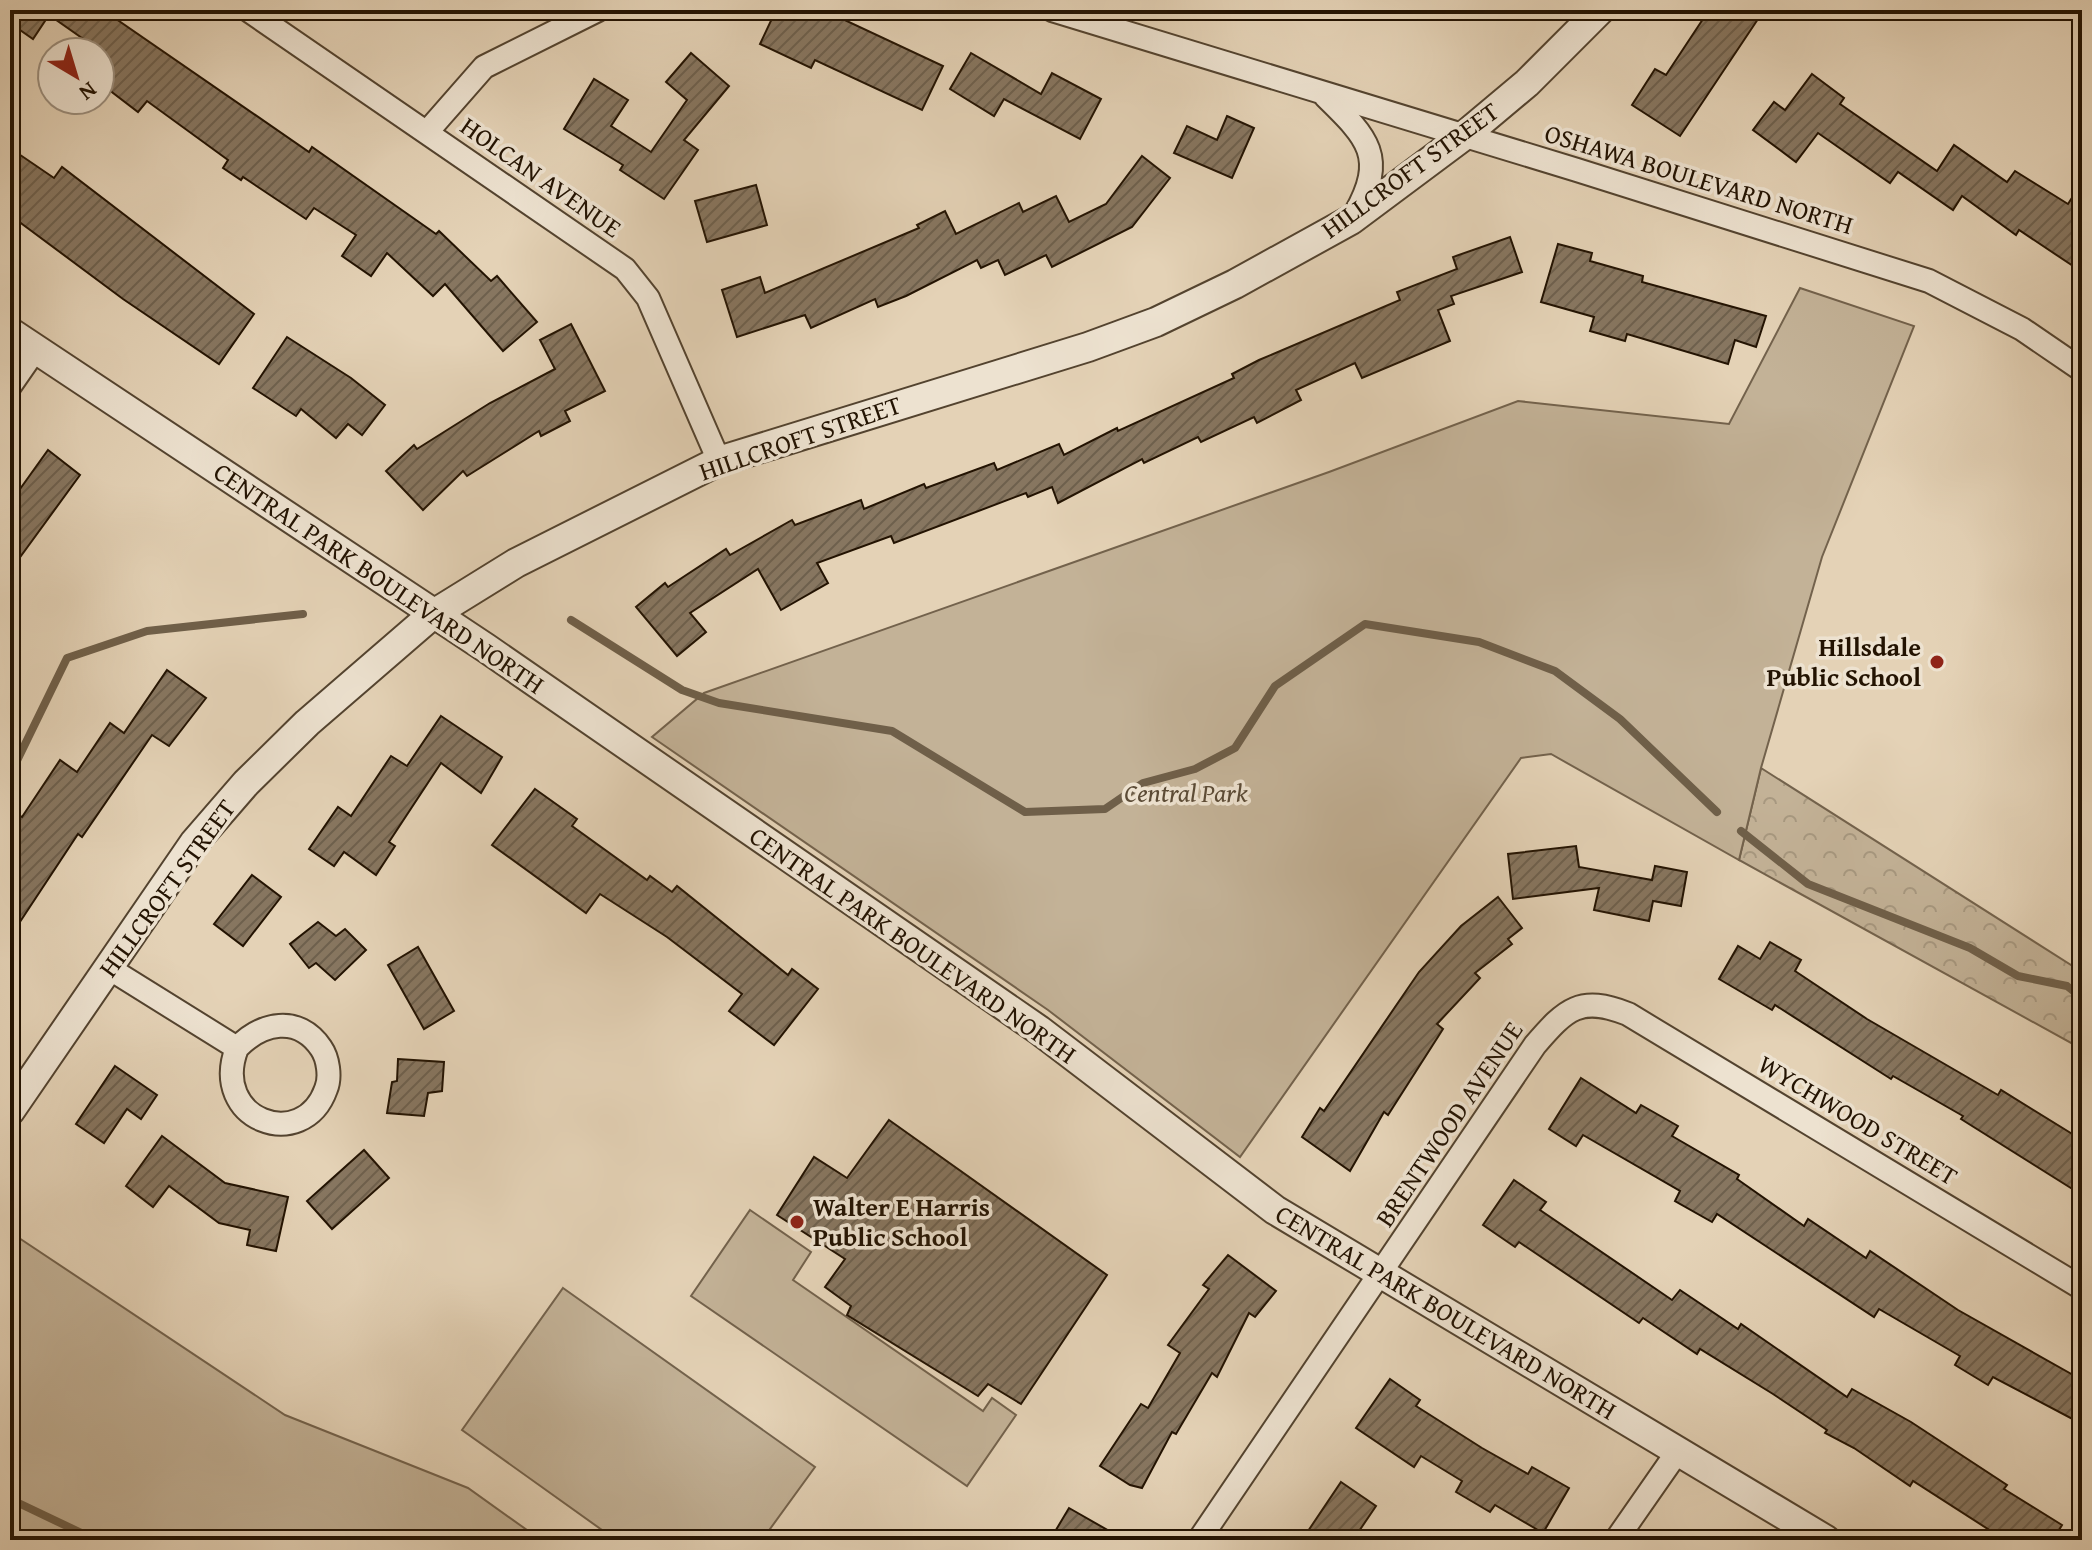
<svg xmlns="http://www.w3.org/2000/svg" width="2092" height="1550" font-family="'Gentium Book Plus',serif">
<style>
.forest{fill:url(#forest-crowns);stroke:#73624c;stroke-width:2}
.park{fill:#c3b297;stroke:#73624c;stroke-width:2}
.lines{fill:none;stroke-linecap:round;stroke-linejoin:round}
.stream{stroke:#6f5f49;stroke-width:8}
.building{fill:url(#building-hatch);stroke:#231302;stroke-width:2}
.minor-casing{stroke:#53432f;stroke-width:26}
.tertiary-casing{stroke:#53432f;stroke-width:32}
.minor{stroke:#ede2d0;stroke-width:22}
.tertiary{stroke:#ede2d0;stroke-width:28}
.poi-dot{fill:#8f2418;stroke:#ede2d0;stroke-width:3}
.labels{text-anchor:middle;stroke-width:7;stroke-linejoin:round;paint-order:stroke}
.street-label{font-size:26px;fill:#231302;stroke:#ede2d0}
.poi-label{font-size:26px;font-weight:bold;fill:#231302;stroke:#ede2d0;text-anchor:end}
.park-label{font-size:26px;font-style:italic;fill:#5b4b36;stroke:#ede2d0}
</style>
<defs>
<pattern id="forest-crowns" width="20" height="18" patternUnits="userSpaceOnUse" patternTransform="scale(2)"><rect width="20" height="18" fill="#c3b297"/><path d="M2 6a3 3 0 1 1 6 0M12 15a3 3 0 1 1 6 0" fill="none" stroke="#a79880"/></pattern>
<pattern id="building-hatch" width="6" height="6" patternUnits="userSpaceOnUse" patternTransform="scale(2)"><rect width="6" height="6" fill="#877660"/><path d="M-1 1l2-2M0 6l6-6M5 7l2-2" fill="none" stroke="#6e604d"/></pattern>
</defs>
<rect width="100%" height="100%" fill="#e4d2b6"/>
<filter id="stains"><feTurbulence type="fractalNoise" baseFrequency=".0025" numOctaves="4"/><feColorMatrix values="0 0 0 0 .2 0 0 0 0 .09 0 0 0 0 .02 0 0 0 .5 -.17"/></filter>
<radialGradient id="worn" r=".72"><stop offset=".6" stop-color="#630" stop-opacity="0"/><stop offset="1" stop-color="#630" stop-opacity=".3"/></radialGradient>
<polygon class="forest" points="1761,768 2082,972 2082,1049 1739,860"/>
<g class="park">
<polygon points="1800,288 1914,326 1822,557 1761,768 1739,860 1551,754 1521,758 1240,1157 1048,1010 652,737 704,693 1329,472 1518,401 1729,424"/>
<polygon points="750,1210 811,1252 793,1280 983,1411 992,1398 1016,1415 967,1486 691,1296"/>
<polygon points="10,1232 285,1415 468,1488 541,1540 10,1540"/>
<polygon points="563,1288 815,1467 762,1540 616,1540 462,1430"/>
</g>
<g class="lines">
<g class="stream">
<polyline points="571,620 682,690 719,703 892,731 1025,812 1105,809 1143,783 1195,769 1235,748 1275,686 1365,624 1479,642 1555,671 1620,719 1717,812"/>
<polyline points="10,775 67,658 147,631 303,614"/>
<polyline points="1741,831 1808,884 1970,948 2018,976 2067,986 2082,998"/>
<polyline points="10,1499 96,1540"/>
</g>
</g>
<g class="building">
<polygon points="10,10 103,10 309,152 312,147 436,234 439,231 491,281 497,276 537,322 503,351 445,284 433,296 387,253 371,276 342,256 356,235 314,208 306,219 243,177 241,180 223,168 228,160 147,101 138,112 100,83 100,52 83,52 89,43 49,15 33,39 10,23"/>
<polygon points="776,10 838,10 836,16 943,66 922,110 815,60 811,68 760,44"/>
<polygon points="1709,10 1764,10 1680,136 1632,105 1655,69 1666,75"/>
<polygon points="691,53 729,86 684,140 698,150 664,199 620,170 623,165 564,129 594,79 628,100 611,126 651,152 687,100 666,82"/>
<polygon points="971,53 1041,94 1052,73 1101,99 1080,139 1004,99 994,116 950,89"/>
<polygon points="1812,74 1844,98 1840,104 1937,171 1954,145 2007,182 2015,171 2068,204 2082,182 2082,272 2019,230 2016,235 1962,196 1953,210 1898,172 1890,183 1818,133 1796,162 1753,130 1774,102 1785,110"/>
<polygon points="1227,116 1254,128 1232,178 1174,153 1187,126 1217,140"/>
<polygon points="10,148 54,178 62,167 254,314 219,364 123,299 10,215"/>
<polygon points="1142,156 1170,178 1132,227 1052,267 1046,255 1005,275 998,260 981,268 977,260 906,296 878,307 875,299 811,328 805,315 737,337 722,290 760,277 765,293 919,228 917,225 945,211 956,234 1019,203 1023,212 1056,196 1069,222 1106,204"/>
<polygon points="756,185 767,225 707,242 695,201"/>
<polygon points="1510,237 1522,272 1451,296 1454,304 1438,310 1450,341 1362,378 1355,363 1296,390 1301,400 1257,423 1254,417 1201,442 1198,437 1144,463 1142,459 1058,503 1052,487 1028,497 1026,493 894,543 891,536 817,563 828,583 781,610 758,569 690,613 706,632 677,656 636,607 665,583 668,587 726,549 730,555 792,520 795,525 861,500 864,509 924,484 926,488 994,463 997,470 1059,444 1064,455 1117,428 1118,431 1234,378 1232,374 1259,360 1400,300 1397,292 1457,269 1453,257"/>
<polygon points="1558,244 1592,253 1590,261 1643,276 1642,282 1766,316 1756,347 1735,340 1728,364 1627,334 1625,341 1590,331 1594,317 1541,302"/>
<polygon points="571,324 605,391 565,411 570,421 541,436 539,431 467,476 463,471 423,510 386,471 414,445 417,449 490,403 555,369 540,340"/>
<polygon points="287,337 351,378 385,405 362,435 348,424 336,438 301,409 296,416 253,388"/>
<polygon points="48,450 80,475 10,571 10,503"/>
<polygon points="167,670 206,698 169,746 152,735 82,837 78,834 10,937 10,810 22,817 60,760 77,772 110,723 124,733"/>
<polygon points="441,716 502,757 481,793 441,763 389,842 395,846 376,875 344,852 334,866 309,849 338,807 351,816 391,756 407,766"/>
<polygon points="535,789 577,819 572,826 647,880 650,876 672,892 677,886 788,975 792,969 818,989 774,1045 729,1011 742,994 667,937 600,894 586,913 492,845"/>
<polygon points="1576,846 1579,867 1652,880 1655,866 1687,872 1681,906 1653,901 1649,921 1594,910 1599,888 1513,899 1508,854"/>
<polygon points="252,875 281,897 243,946 214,924"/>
<polygon points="1498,897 1522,928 1508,939 1512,944 1475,973 1480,978 1437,1024 1443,1029 1388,1115 1384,1112 1350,1171 1302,1137 1320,1108 1324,1111 1419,972 1461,926"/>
<polygon points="318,922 336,936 345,929 366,950 335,980 316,963 309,968 290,944"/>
<polygon points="1770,942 1801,960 1795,971 1867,1019 1998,1095 2001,1090 2082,1140 2082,1195 1961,1119 1963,1116 1893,1076 1891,1079 1775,1005 1772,1010 1719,979 1738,946 1760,959"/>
<polygon points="418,947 454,1011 424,1029 388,965"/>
<polygon points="398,1059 444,1062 442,1091 428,1093 424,1116 387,1113 392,1082 397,1081"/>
<polygon points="115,1066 157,1095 141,1119 127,1109 104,1143 76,1124"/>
<polygon points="1581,1078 1636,1113 1641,1105 1678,1126 1672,1136 1739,1175 1737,1179 1804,1226 1808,1219 1866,1258 1870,1251 1958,1310 2082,1380 2082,1424 1993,1377 1988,1385 1955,1365 1960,1356 1879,1309 1874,1317 1717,1214 1712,1222 1675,1201 1680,1191 1583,1135 1576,1146 1549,1129"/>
<polygon points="889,1120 1107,1275 1021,1404 988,1384 978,1396 847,1315 851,1306 825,1287 845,1259 777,1215 814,1157 847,1178"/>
<polygon points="162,1136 225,1183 288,1197 276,1251 247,1245 250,1230 219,1223 169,1186 153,1207 126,1186"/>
<polygon points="364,1150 389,1178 332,1229 307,1201"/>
<polygon points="1514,1180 1546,1202 1540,1210 1672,1300 1680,1290 1738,1329 1741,1324 1847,1397 1852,1389 1911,1422 2007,1485 2004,1489 2062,1525 2053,1540 2005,1540 1913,1481 1910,1486 1854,1448 1825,1433 1827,1430 1773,1394 1700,1349 1697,1354 1643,1318 1639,1323 1519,1242 1515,1247 1483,1225"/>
<polygon points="1228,1255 1276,1291 1255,1317 1249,1313 1217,1377 1212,1373 1176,1434 1172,1432 1142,1488 1130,1485 1100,1466 1141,1404 1148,1408 1180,1353 1168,1345 1209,1289 1203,1285"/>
<polygon points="1390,1379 1420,1400 1416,1406 1482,1448 1528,1474 1532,1467 1569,1488 1543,1533 1495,1505 1490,1512 1456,1492 1462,1481 1421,1456 1414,1467 1356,1428"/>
<polygon points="1341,1482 1376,1506 1353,1540 1302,1540"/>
<polygon points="1069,1508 1125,1540 1050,1540"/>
</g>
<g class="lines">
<defs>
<g id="minor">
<polyline points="248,10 625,269 648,298 719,461"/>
<polyline points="1052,10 1577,170 1929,281 2022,329 2082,370"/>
<path d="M1326 97C1368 138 1387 157 1355 214"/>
<polyline points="427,132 484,67 598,10"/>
<polyline points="10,386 35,350"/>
<path d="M107 967 237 1048C209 1120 303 1154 326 1089 331 1077 328 1058 321 1048 298 1014 261 1023 237 1048"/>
<path d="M1199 1540 1535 1045C1566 1009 1580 995 1628 1014L2082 1288"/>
<polyline points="1616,1540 1678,1451"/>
</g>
<g id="tertiary">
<polyline points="10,332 486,648 1039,1030 1275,1210 1826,1540"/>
<polyline points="10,1111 194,843 246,783 307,723 432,615 516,563 719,461 1088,347 1156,322 1235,284 1351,220 1465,135 1527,83 1600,10"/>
</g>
</defs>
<use href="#minor" class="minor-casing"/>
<use href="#tertiary" class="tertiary-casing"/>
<use href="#minor" class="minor"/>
<use href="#tertiary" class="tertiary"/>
</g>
<g class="poi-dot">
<circle cx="1937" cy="662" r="8"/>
<circle cx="797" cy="1222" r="8"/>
</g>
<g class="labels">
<g class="street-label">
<text transform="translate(1410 170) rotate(-36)" y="9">HILLCROFT STREET</text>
<text transform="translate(541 177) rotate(35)" y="9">HOLCAN AVENUE</text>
<text transform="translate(1699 179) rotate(17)" y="9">OSHAWA BOULEVARD NORTH</text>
<text transform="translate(800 438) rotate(-19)" y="9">HILLCROFT STREET</text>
<text transform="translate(379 578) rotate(34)" y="9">CENTRAL PARK BOULEVARD NORTH</text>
<text transform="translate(167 888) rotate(-54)" y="9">HILLCROFT STREET</text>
<text transform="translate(913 945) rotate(35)" y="9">CENTRAL PARK BOULEVARD NORTH</text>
<text transform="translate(1858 1120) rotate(31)" y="9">WYCHWOOD STREET</text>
<text transform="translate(1449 1124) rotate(-56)" y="9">BRENTWOOD AVENUE</text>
<text transform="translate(1446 1312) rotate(31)" y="9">CENTRAL PARK BOULEVARD NORTH</text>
</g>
<g class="poi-label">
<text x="1921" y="656">Hillsdale<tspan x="1921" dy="30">Public School</tspan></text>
<text x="813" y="1216" text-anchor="start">Walter E Harris<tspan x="813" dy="30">Public School</tspan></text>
</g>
<g class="park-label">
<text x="1186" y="802">Central Park</text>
</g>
</g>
<rect width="2092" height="1550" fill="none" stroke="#e4d2b6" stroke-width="40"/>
<rect x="12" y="12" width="2068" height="1526" fill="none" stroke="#231302" stroke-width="4"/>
<rect x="20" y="20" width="2052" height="1510" fill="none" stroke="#231302" stroke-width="2"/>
<g transform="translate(76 76) rotate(142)"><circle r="38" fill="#ede2d0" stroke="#9c8f7e" stroke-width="2"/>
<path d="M0-6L14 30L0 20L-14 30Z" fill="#8f2418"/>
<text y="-12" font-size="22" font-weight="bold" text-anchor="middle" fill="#231302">N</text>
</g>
<rect width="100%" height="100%" filter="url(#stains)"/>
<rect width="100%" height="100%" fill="url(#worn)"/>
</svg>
